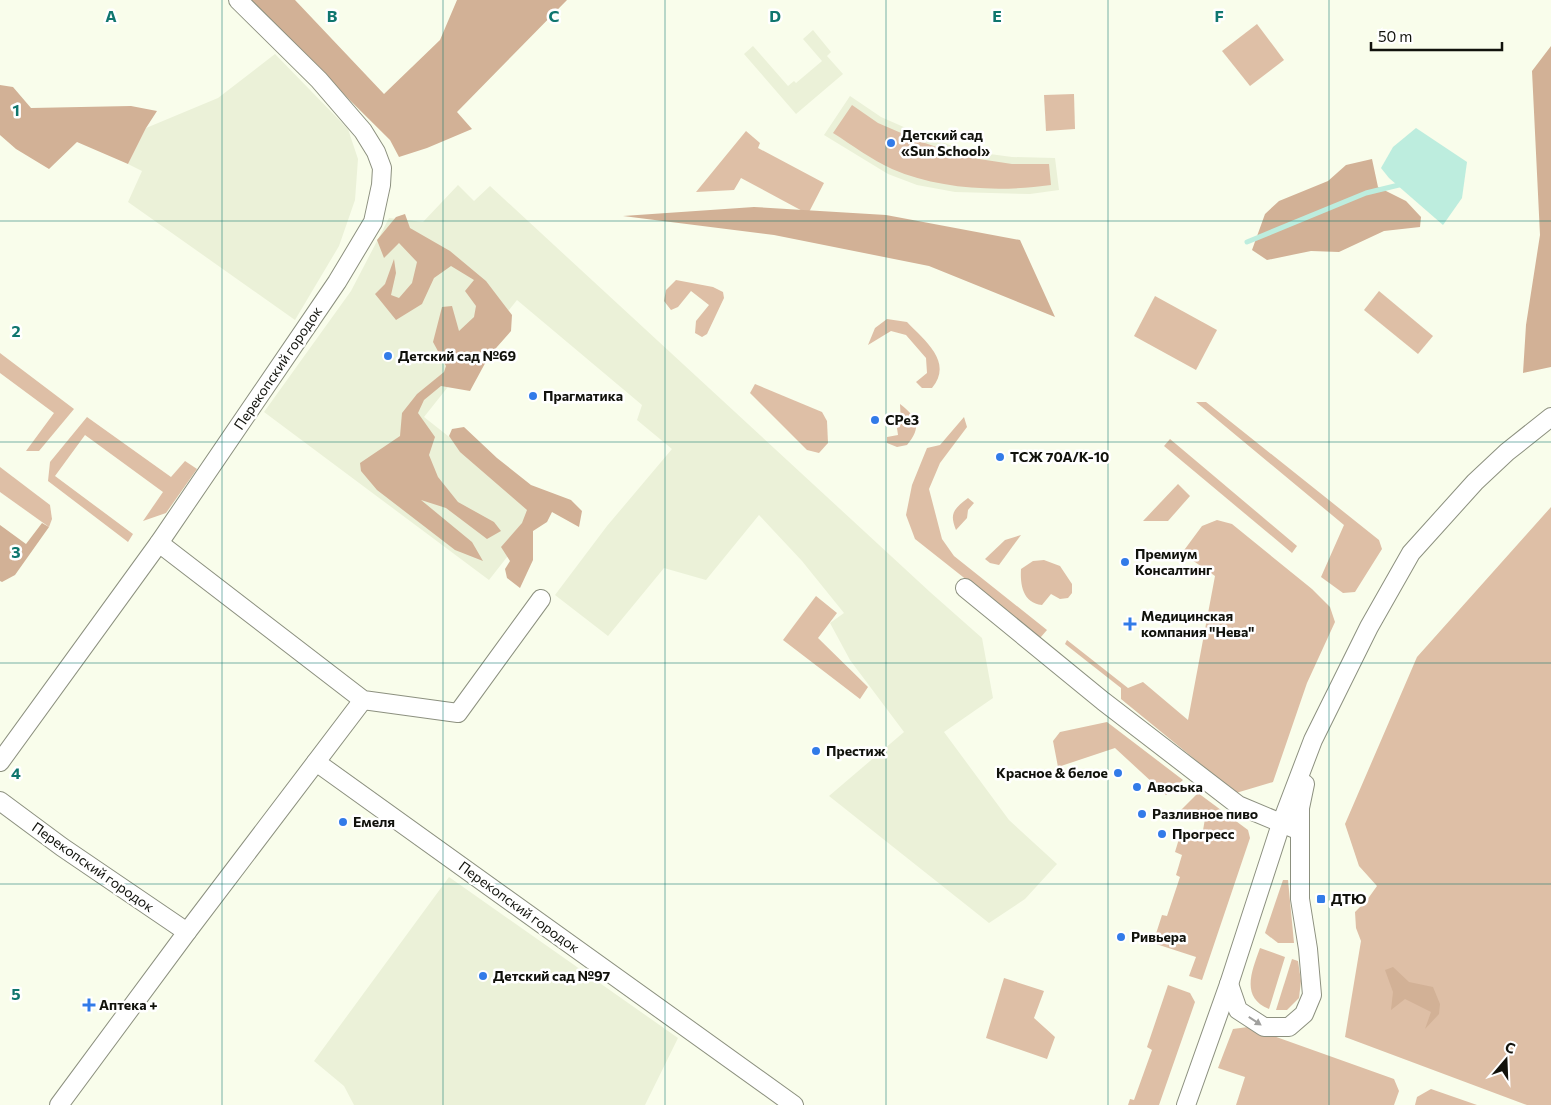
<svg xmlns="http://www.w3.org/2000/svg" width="1551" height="1105" font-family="Commissioner,sans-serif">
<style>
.built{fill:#ebf1d8}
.green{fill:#debfa6}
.forest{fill:#d2b196}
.water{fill:#bdedde}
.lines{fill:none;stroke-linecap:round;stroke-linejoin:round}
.stream{stroke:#bdedde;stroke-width:5}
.minor-casing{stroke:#8c907f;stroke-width:20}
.minor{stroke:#fff;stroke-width:18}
.oneway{fill:#a0a09e}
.grid{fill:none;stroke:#0f766e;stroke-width:1;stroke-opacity:0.55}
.poi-dot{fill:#327be8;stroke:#fff;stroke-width:2}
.labels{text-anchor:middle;stroke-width:5;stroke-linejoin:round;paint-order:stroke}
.poi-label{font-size:14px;font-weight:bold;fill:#11120c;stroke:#fff;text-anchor:start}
.street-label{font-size:14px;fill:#11120c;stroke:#fff}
.grid-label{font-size:16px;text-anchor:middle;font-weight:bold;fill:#0f766e;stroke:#fff;stroke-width:5;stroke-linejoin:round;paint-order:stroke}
</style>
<rect width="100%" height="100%" fill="#f9fdeb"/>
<g class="built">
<polygon points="813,30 831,52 827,56 843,74 796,114 744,54 753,46 788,86 794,81 796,83 822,61 803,39"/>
<polygon points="275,54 348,129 358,159 355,200 339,246 295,320 128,202 142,171 128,164 146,128 218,98"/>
<polygon points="850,96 881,117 924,136 967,151 1012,157 1055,158 1059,190 1030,194 955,192 917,185 888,174 824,135"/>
<polygon points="458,185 474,201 490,186 930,592 982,638 993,698 944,732 1009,820 1057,864 1025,899 989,923 829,796 904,732 850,660 830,623 844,613 802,561 759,515 706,580 664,568 608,636 555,595 607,526 672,449 637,420 642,405 517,300 424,417 543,511 489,580 264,412 351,291 389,218 423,222"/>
<polygon points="449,877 678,1038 645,1105 354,1105 344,1086 314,1061"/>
</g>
<g class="green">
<polygon points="1257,24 1284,60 1250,86 1222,51"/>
<polygon points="1074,94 1075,129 1046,131 1044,95"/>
<path d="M852 105 878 123 922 142 966 157 1012 164H1049L1051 185C1000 192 941 190 892 169 872 160 852 145 833 133Z"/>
<polygon points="746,131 760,143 758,148 824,183 808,214 741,178 734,190 696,192"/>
<polygon points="676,280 713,287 723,292 724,298 707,334 702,337 695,333 696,321 709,305 691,291 678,307 671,310 664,301 666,290"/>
<polygon points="1379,291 1433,336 1418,354 1364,310"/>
<polygon points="1155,296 1217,330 1196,370 1134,336"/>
<path d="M887 319 907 322C924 340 954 362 932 388H922L916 382 927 373 926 358 906 335 891 331 868 345 875 328Z"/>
<polygon points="0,353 74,409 39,451 26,451 54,413 0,373"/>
<polygon points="755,384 822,412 827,421 828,443 819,453 807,450 750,393"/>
<polygon points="1196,402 1206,402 1379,540 1382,549 1355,592 1343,593 1321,577 1344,525"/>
<path d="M900 404C918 418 922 427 907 445L897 447 887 443V437L898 435 897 428 901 424Z"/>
<polygon points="87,417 171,477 185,461 197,469 166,513 143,521 163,492 85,435 55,476 133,534 128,542 48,481 50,462"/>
<polygon points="964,417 967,427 940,463 929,489 942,539 954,556 1047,630 1040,638 915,539 906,515 912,485 927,448 940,445"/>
<polygon points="1170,439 1297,546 1292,553 1164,446"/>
<polygon points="0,467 50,505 52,519 49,527 0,492"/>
<polygon points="1178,484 1190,496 1168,521 1143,521"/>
<path d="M968 498 974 503 968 510 967 518 956 530C949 513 954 509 968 498Z"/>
<polygon points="1551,507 1551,1105 1527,1105 1345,1037 1361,941 1356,928 1355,912 1367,900 1377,886 1359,866 1345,824 1417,657"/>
<polygon points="1217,520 1232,524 1312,589 1330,607 1335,622 1307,683 1273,782 1236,793 1121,699 1121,688 1065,644 1067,640 1128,688 1143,682 1188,720 1215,576 1182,553 1202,526"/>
<polygon points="1021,535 999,565 990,563 985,559 1005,540"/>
<path d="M1044 560 1060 566 1072 584V593L1068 598 1060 599 1051 594 1042 605C1023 603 1020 585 1021 569L1033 561Z"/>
<polygon points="816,596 837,613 818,638 868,687 860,699 783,640"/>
<polygon points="1107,722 1183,780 1166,795 1115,748 1058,767 1053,741 1060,732"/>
<polygon points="1198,793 1248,830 1250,838 1202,980 1189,976 1196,957 1153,943 1162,915 1167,916 1180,877 1176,875 1182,855 1175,852 1181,832 1202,836 1206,813 1185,814 1181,810"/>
<polygon points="1283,880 1288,880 1294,943 1278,943 1265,933"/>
<path d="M1260 948 1285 957 1269 1009C1240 997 1252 971 1260 948Z"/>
<polygon points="1292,959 1298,961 1301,981 1299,998 1287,1010 1276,1010"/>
<polygon points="1004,978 1044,991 1034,1018 1055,1037 1047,1059 986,1038"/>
<polygon points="1168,985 1190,993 1195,1002 1159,1105 1128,1105 1130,1099 1134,1100 1152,1050 1147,1047"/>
<polygon points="1248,1027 1394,1079 1399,1091 1394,1105 1236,1105 1245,1077 1218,1068 1233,1029"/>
<polygon points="1431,1089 1477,1105 1415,1105 1417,1097"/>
</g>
<g class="forest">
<polygon points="249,0 295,0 384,94 440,40 457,0 567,0 457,112 472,129 427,148 399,157 390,140"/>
<polygon points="1551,46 1551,367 1523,373 1526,325 1540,235 1532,71"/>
<polygon points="0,85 13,87 31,108 131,106 157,111 146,128 128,164 77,142 49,169 16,149 0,135"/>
<polygon points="1372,159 1378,187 1406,201 1421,217 1420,227 1384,231 1339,252 1311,251 1267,260 1252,250 1265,214 1279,201 1328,181 1346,165"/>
<polygon points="754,207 886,215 1020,240 1055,317 929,266 774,235 623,216"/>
<polygon points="405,214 410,228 450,251 486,281 512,315 511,331 489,356 470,391 441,386 424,400 418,413 435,437 429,455 438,477 458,502 494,522 501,531 487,539 446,508 421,500 472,542 483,561 455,550 377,490 361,471 360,463 400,436 402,413 417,394 444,372 446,366 433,342 442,307 452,306 459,331 474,317 476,306 465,291 474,280 451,266 434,278 422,304 396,320 375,294 385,284 394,259 396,273 391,295 399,298 412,283 417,262 399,243 384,258 377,240 396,217"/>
<polygon points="464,427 497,458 531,485 571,500 582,511 579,527 552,512 547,522 533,531 533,560 520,588 507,578 505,569 510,561 501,547 522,523 527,510 460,452 449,436 452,429"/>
<polygon points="42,523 49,527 15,575 2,582 0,581 0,525 26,544"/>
<polygon points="1393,967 1409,982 1433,987 1440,1004 1439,1014 1425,1029 1431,1012 1405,999 1391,1010 1393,992 1385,970"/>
</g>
<polygon class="water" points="1416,128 1467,162 1462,198 1443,225 1389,178 1381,168 1393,147"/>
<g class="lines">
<polyline class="stream" points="1247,242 1366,193 1403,184"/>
<defs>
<g id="minor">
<polyline points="159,543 363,700 458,713 541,599"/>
<polyline points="965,588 1103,701 1238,805 1300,831"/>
<polyline points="0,762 159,543 337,282 373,222 381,185 382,168 376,152 363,131 319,80 238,0"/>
<polyline points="316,762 794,1105"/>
<polyline points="0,801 62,847 187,932"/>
<polyline points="1229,984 1238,1010 1264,1027 1289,1027 1304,1014 1312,995 1308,949 1300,899 1300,808 1305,784"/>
<polyline points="59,1105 187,932 363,700"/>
<polyline points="1186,1105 1229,984 1281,824 1313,740 1369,627 1411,553 1475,482 1507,452 1551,417"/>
</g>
</defs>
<use href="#minor" class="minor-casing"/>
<use href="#minor" class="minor"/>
</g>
<defs><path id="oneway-solid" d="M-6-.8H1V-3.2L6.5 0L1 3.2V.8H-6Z" transform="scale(1.25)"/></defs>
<use class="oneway" href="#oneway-solid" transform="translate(1255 1021) rotate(33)"/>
<path class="grid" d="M222 0V1105M443 0V1105M665 0V1105M886 0V1105M1108 0V1105M1329 0V1105M0 221H1551M0 442H1551M0 663H1551M0 884H1551"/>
<g class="poi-dot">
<circle cx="891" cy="143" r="5"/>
<circle cx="388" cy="356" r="5"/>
<circle cx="533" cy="396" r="5"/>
<circle cx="875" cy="420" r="5"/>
<circle cx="1000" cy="457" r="5"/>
<circle cx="1125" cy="562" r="5"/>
<path d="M1127.5 616.5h5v5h5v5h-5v5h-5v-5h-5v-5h5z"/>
<circle cx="816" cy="751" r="5"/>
<circle cx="1118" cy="773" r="5"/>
<circle cx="1137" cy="787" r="5"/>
<circle cx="1142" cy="814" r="5"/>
<circle cx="343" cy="822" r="5"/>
<circle cx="1162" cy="834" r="5"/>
<rect x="1316" y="894" width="10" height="10" rx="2.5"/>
<circle cx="1121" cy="937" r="5"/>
<circle cx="483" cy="976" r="5"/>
<path d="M86.5 997.5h5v5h5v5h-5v5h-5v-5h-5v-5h5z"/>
</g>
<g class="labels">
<g class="poi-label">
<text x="901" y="140">Детский сад<tspan x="901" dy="16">«Sun School»</tspan></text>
<text x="398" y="361">Детский сад №69</text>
<text x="543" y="401">Прагматика</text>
<text x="885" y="425">СРеЗ</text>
<text x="1010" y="462">ТСЖ 70А/К-10</text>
<text x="1135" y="559">Премиум<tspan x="1135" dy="16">Консалтинг</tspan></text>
<text x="1141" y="621">Медицинская<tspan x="1141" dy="16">компания "Нева"</tspan></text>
<text x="826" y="756">Престиж</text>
<text x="1108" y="778" text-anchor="end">Красное &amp; белое</text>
<text x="1147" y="792">Авоська</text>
<text x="1152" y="819">Разливное пиво</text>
<text x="353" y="827">Емеля</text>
<text x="1172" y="839">Прогресс</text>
<text x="1331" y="904">ДТЮ</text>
<text x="1131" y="942">Ривьера</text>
<text x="493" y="981">Детский сад №97</text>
<text x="99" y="1010">Аптека +</text>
</g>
<g class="street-label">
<text transform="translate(278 368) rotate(-56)" y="5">Перекопский городок</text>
<text transform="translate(93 867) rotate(35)" y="5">Перекопский городок</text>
<text transform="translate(519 907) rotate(36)" y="5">Перекопский городок</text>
</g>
</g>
<g class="grid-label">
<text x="111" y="22">A</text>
<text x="332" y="22">B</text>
<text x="554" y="22">C</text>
<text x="775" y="22">D</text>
<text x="997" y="22">E</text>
<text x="1219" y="22">F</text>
<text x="16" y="116">1</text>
<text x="16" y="337">2</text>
<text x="16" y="558">3</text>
<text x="16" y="779">4</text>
<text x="16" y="1000">5</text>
</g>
<g transform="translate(1506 1060) rotate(19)" stroke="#ffffff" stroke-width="4" paint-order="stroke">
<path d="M0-4L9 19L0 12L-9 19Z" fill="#11120c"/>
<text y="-8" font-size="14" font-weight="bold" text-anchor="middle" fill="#11120c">С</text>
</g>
<path d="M1371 42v8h131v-8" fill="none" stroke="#11120c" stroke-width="2.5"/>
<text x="1378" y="42" font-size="15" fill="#11120c" stroke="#ffffff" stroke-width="4" paint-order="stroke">50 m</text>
</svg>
